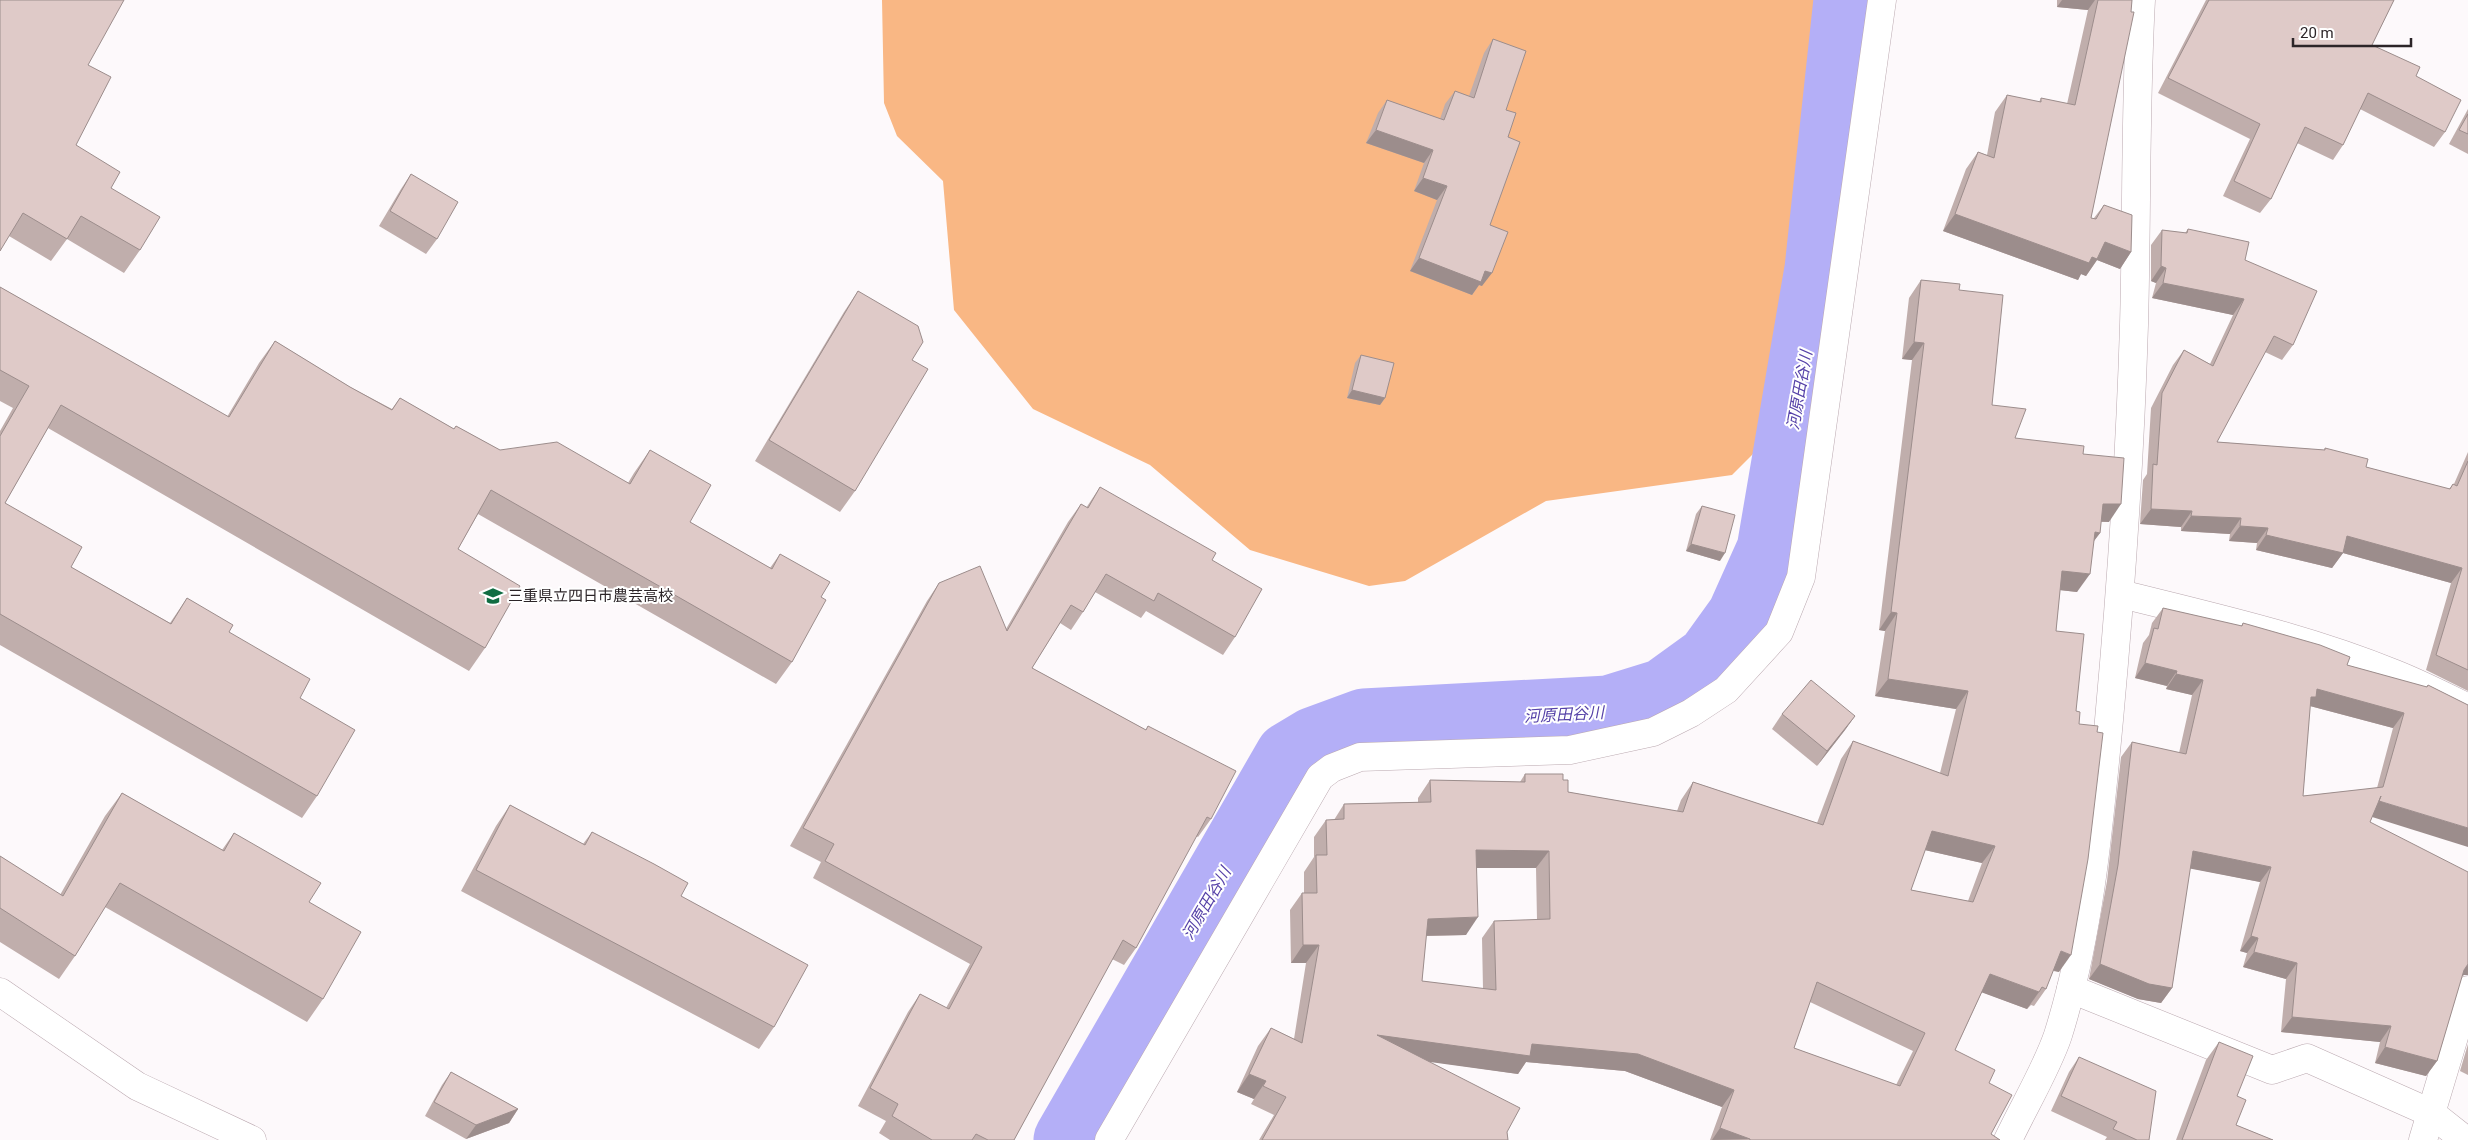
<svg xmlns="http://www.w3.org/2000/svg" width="2468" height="1140" font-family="Roboto,'Noto Sans JP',sans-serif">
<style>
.forest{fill:#f9b784}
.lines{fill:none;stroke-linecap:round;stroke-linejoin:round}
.river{stroke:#b4aff7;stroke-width:71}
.street-casing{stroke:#bba9b0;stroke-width:29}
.street{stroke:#fff;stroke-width:28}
.wall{fill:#c0aeac;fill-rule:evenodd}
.shaded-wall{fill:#9c8d8c}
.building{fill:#dfcac8;stroke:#9c8d8c;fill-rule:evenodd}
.labels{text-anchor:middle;stroke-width:4;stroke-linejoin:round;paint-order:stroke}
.poi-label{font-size:15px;fill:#2c2528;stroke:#fff;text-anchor:start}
.water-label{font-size:16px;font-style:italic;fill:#5642a8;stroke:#fff}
</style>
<rect width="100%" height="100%" fill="#fdf9fb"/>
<polygon class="forest" points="882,0 1814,0 1811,351 1775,432 1732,475 1546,501 1405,581 1369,586 1250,550 1150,465 1033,409 954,310 943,181 897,136 884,103"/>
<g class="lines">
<polyline class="river" points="1069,1140 1290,757 1315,742 1364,724 1609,711 1664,694 1711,660 1742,617 1772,550 1820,269 1849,0"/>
<defs>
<g id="street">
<path d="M2121 594C2213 617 2307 638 2395 674 2420 684 2444 696 2468 708"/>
<polyline points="2071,989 2272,1070 2307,1058 2431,1113 2465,1140"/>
<polyline points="0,992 137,1086 252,1140"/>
<polyline points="1109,1140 1320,777 1332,768 1360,757 1570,750 1653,732 1691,713 1726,690 1779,632 1801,577 1882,0"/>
<path d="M2008 1140C2023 1108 2047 1068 2058 1035 2090 933 2099 825 2109 720 2121 589 2130 457 2134 325 2137 217 2135 108 2141 0"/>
<polyline points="2423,1140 2468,990"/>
</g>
</defs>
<use href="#street" class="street-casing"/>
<use href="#street" class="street"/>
</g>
<g class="wall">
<polygon points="2057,0 2132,0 2091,218 2094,218 2104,205 2131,252 2120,269 2097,260 2086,276 2081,274 2078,280 1943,231 1966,169 1978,152 1987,155 1995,112 2007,95 2039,102 2041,98 2067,104 2088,10 2057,7"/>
<polygon points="2206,0 2394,0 2372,45 2416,76 2445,132 2434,147 2360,109 2343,145 2333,160 2297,143 2271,199 2260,213 2223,196 2250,139 2158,93"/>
<polygon points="1493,39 1506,110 1508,137 1490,225 1482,286 1479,285 1472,295 1410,271 1437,200 1414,191 1424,163 1366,143 1378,113 1387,100 1440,119 1445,104 1455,91 1469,96 1484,53"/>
<polygon points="88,65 76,145 111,188 140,250 124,273 67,239 51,261 9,236"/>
<polygon points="2468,109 2468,154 2449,144"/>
<polygon points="411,174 437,239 426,254 379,226 401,189"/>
<polygon points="2188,229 2245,260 2293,345 2282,360 2265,352 2217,442 2324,450 2325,448 2366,467 2449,489 2453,484 2454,484 2468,452 2468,691 2426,670 2451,583 2343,553 2332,568 2256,550 2257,543 2229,541 2230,534 2181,531 2181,527 2140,524 2143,480 2147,474 2151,408 2173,365 2184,350 2210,364 2233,315 2152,298 2156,283 2151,281 2151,245 2162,230 2185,233"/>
<path d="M1921 280 1959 290 1992 405 2015 438 2083 454 2109 522H2101L2100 533 2094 541 2077 592 2060 590 2056 631 2076 711 2059 972 2053 971 2046 989 2034 1006 2031 1005 2027 1009 1982 992 1955 1050 1989 1083 1991 1134 2000 1140H1710L1722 1107 1625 1071 1526 1062 1518 1074 1428 1061 1507 1132 1508 1140H1259L1274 1115 1251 1104 1254 1099 1237 1092 1258 1046 1271 1028 1294 1039 1306 963H1291L1290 910 1302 893H1304V872L1314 857V837L1326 820H1334L1344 804 1418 802V798L1430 780 1520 782 1525 774 1563 780 1568 792 1677 811 1681 800 1693 782 1817 823 1841 759 1853 741 1940 773 1956 709 1875 696 1885 631 1879 630 1912 360 1902 359 1909 298ZM1925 850 1982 863 1968 901 1911 890ZM1477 868H1536L1537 920 1494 921 1482 938 1483 989 1422 981 1426 936 1466 935ZM1810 1002 1913 1051 1896 1085 1794 1048Z"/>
<polygon points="0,287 227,417 259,363 275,341 350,387 392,409 400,398 454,429 456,426 500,450 628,483 634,473 650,450 690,522 770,568 780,554 821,597 792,662 776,684 478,514 458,549 485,648 469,671 48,428 5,503 71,567 170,623 187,598 229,632 300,698 317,796 302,818 0,645 0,431 13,408 0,401"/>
<polygon points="858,291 912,360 855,491 840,512 755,461 844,312"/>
<polygon points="1361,355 1385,398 1380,405 1347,398 1355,363"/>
<polygon points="1100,487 1212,560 1235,637 1223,655 1146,611 1141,618 1095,592 1083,612 1071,630 1060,623 1032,668 1146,730 1148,726 1211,819 1198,837 1196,836 1136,948 1124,965 1112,959 1014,1140 890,1140 879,1133 886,1121 858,1106 908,1012 920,994 946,1008 970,964 813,878 821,862 790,846 927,601 939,583 1006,629 1068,522 1081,504 1086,508"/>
<polygon points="1702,506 1720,561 1686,551 1696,514"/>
<path d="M2163 608 2241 626 2243 623 2347 665 2426 687 2428 685 2468 705 2372 817 2370 822 2464 975 2462 976 2437 1061 2426 1076 2375 1063 2380 1042 2281 1032 2286 979 2243 967 2247 953 2240 951 2260 882 2190 868 2172 988 2161 1003 2138 999 2089 979 2107 881 2121 757 2132 742 2179 753 2192 695 2166 689 2167 686 2135 678 2143 643 2149 635 2152 623ZM2310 706 2393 728 2377 788 2303 796Z"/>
<polygon points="1782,714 1855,716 1845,730 1817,766 1772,729"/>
<polygon points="122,793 222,850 234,833 309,902 323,999 307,1022 105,907 75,956 59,979 0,942 0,856 60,895 105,816"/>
<polygon points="510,805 583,844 592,832 681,896 774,1027 759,1049 461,891 496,826"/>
<polygon points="2219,1042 2237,1096 2236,1125 2273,1140 2176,1140 2206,1060"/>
<polygon points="2468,1044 2468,1075 2460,1071"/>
<polygon points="2079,1057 2149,1140 2105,1140 2107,1137 2051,1111 2069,1072"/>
<polygon points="451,1072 518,1109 509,1123 466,1139 425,1116 442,1085"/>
</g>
<g class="shaded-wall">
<polygon points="2062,0 2095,0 2088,10 2057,7"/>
<polygon points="1376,130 1433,150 1424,163 1366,143"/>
<polygon points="1423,178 1447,186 1437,200 1414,191"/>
<polygon points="1955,214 2092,257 2105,242 2131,252 2120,269 2097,260 2086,276 2081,274 2078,280 1943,231"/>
<polygon points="1419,258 1485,271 1492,273 1482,286 1479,285 1472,295 1410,271"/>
<polygon points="2161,266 2166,268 2156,283 2151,281"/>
<polygon points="2163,283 2244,299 2233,315 2152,298"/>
<polygon points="1914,342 1924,343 1912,360 1902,359"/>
<polygon points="1352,390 1385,398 1380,405 1347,398"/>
<polygon points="2103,504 2121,504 2109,522 2091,521"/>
<polygon points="2151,509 2192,511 2181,527 2140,524"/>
<polygon points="2191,516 2241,518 2230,534 2181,531"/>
<polygon points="2240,526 2268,528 2257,543 2229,541"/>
<polygon points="2095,532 2100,533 2087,550"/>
<polygon points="2266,535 2347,536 2462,568 2451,583 2343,553 2332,568 2256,550"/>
<polygon points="1691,544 1725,553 1720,561 1686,551"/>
<polygon points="2062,571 2090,574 2077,592 2050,589"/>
<polygon points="1891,612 1897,613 1885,631 1879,630"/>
<polygon points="2145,663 2177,671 2167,686 2135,678"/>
<polygon points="2176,674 2203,680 2192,695 2166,689"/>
<polygon points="1888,679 1968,691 1956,709 1875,696"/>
<polygon points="2317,689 2404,713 2393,728 2310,706 2311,697"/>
<polygon points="1855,716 1845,730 1817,766 1827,751"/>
<polygon points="2379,801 2468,828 2468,847 2369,816"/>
<polygon points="1932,831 1995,846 1982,863 1920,849"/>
<polygon points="1476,850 1549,851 1536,868 1464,868"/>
<polygon points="2193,851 2271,867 2260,882 2182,867"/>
<polygon points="1478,917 1466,935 1416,936 1428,919"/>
<polygon points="2251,936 2258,938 2247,953 2240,951"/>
<polygon points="1303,945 1319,945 1306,963 1291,963"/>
<polygon points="2061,951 2071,955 2059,972 2048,969"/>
<polygon points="2254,952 2297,963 2286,979 2243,967"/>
<polygon points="2100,964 2172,988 2161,1003 2138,999 2089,979"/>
<polygon points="2468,964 2468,975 2464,975 2458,978"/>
<polygon points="1990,974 2039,992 2027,1009 1978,991"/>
<polygon points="2292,1017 2391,1026 2380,1042 2281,1032"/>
<polygon points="1377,1035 1532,1044 1638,1054 1734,1090 1722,1107 1625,1071 1526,1062 1518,1074 1364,1053"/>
<polygon points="2385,1047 2437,1061 2426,1076 2375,1063"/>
<polygon points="1249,1074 1266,1081 1254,1099 1237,1092"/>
<polygon points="518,1109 509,1123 466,1139 476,1125"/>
<polygon points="1720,1128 1750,1139 1712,1140"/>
</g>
<g class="building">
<polygon points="0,0 124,0 88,65 111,77 76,145 120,172 111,188 160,217 140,250 81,216 67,239 23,213 0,251"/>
<polygon points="2098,0 2132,0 2131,12 2134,12 2091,218 2096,219 2104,205 2132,215 2131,252 2105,242 2097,259 2092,257 2089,263 1955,214 1978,152 1994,158 2007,95 2041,102 2041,98 2075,105"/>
<polygon points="2209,0 2394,0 2372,45 2420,67 2416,76 2461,100 2445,132 2368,93 2343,145 2305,127 2271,199 2234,181 2260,124 2168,78"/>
<polygon points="1493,39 1526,51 1506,110 1516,113 1508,137 1520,142 1490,225 1508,232 1492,273 1485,271 1481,282 1419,258 1447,186 1423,178 1433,150 1376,130 1387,100 1444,120 1455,91 1474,98"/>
<polygon points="2468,114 2468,134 2459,130"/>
<polygon points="411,174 458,202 437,239 390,211"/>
<polygon points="2188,229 2249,242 2245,260 2317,291 2293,345 2274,336 2217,442 2325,450 2325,448 2368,459 2366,467 2450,489 2453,484 2457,486 2468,461 2468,670 2436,655 2462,568 2347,536 2343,553 2266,535 2268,528 2240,526 2241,518 2191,516 2192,511 2151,509 2153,464 2157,465 2162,393 2184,350 2213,366 2244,299 2163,283 2166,268 2161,266 2162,230 2187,233"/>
<path d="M1921 280 1960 284 1959 290 2003 295 1992 405 2026 409 2015 438 2084 446 2083 454 2124 458 2121 504H2103L2100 533 2095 532 2090 574 2062 571 2056 631 2084 634 2076 711 2080 712 2079 724 2098 726 2097 732 2103 733 2088 859 2071 955 2061 951 2046 989 2042 987 2039 992 1990 974 1955 1050 1995 1070 1989 1083 2012 1095 1991 1134 2000 1140H1750V1139L1720 1128 1734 1090 1638 1054 1532 1044 1530 1056 1377 1035 1520 1108 1507 1132 1508 1140H1262L1286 1097 1263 1086 1266 1081 1249 1074 1271 1028 1302 1043 1319 945H1303L1302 893H1317L1316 855H1327L1326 820 1344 819V804L1431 802 1430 780 1525 782V774H1563V780H1568V792L1683 812 1693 782 1823 825 1853 741 1948 776 1968 691 1888 679 1897 613 1891 612 1924 343 1914 342ZM1932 831 1995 846 1973 902 1911 890ZM1476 850 1549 851 1550 919 1494 921 1496 990 1422 981 1428 919 1478 917ZM1817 982 1925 1033 1900 1086 1794 1048Z"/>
<polygon points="0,287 229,417 275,341 350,387 392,410 400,398 454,429 456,426 500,450 557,442 630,484 650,450 711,485 690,522 772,569 780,554 830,582 821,597 826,600 792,662 491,490 458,549 520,586 485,648 61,405 5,503 82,547 71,567 171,624 187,598 233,625 229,632 310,679 300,698 355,730 317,796 0,614 0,436 29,386 0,370"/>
<polygon points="858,291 918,326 923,342 912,360 928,369 855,491 769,440"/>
<polygon points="1361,355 1394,363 1385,398 1352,390"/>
<polygon points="1100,487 1216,553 1212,560 1262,589 1235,637 1158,593 1154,601 1106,574 1083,612 1071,605 1032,668 1146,730 1148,726 1236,771 1211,819 1207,817 1136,948 1123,940 1014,1140 988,1140 976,1134 972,1140 932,1140 892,1116 898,1104 870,1088 920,994 949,1009 982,947 825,861 834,844 803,828 939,583 980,566 1007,631 1081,504 1088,508"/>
<polygon points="1702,506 1735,515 1725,553 1691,544"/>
<path d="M2163 608 2242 626 2243 623 2320 645 2350 657 2347 665 2427 687 2428 685 2468 705V828L2379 801 2381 796 2370 822 2468 872V964L2464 970 2437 1061 2385 1047 2391 1026 2292 1017 2297 963 2254 952 2258 938 2251 936 2271 867 2193 851 2172 988 2149 984 2100 964 2118 865 2132 742 2186 754 2203 680 2176 674 2177 671 2145 663 2154 628 2158 629ZM2317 689 2404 713 2383 787 2303 796 2311 697H2316Z"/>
<polygon points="1811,680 1855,716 1827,751 1782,714"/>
<polygon points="122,793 224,851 234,833 321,883 309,902 361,932 323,999 120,883 75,956 0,908 0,856 63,896"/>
<polygon points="510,805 585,845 592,832 654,864 688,883 681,896 808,965 774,1027 476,870"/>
<polygon points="2219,1042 2253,1056 2237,1096 2246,1100 2236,1125 2273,1140 2182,1140"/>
<polygon points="2079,1057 2156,1091 2149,1140 2137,1140 2113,1129 2117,1122 2061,1096"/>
<polygon points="451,1072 518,1109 476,1125 434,1102"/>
</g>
<defs>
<symbol id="school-bare" viewBox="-9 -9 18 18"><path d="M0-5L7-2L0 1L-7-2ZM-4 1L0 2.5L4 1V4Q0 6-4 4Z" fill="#106d42" stroke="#fff" stroke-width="2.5" paint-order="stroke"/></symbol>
</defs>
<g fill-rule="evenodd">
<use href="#school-bare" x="479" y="582" width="28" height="28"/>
</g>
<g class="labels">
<g class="poi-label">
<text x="508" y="601">三重県立四日市農芸高校</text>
</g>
<g class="water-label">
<text transform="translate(1799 390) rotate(-80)" y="6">河原田谷川</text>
<text transform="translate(1564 714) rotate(-3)" y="6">河原田谷川</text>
<text transform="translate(1206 903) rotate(-60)" y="6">河原田谷川</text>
</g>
</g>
<path d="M2293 38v8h118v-8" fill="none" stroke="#2c2528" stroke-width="2.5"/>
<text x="2300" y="38" font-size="15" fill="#2c2528" stroke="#ffffff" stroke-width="4" paint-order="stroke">20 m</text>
</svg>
